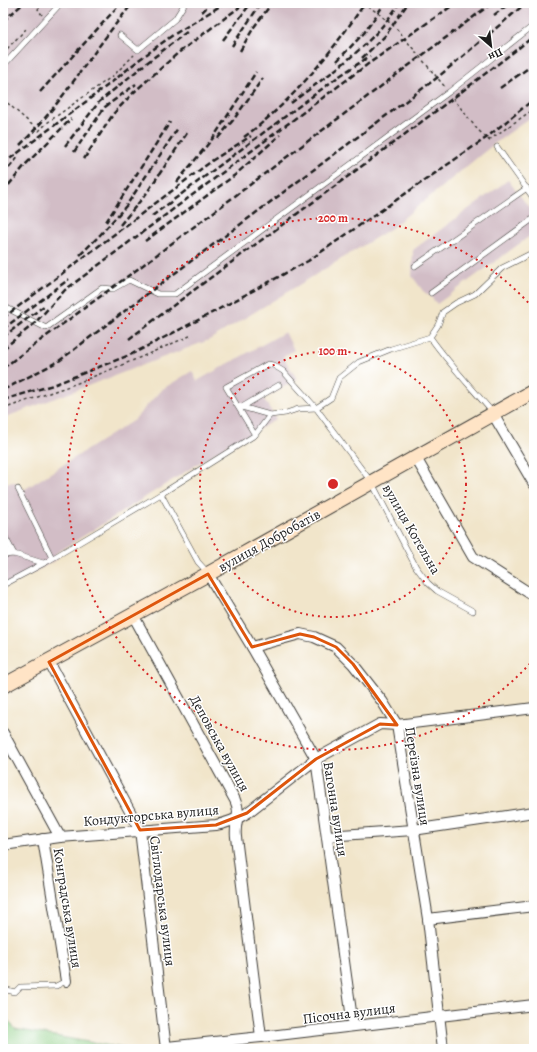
<svg xmlns="http://www.w3.org/2000/svg" width="537" height="1052" font-family="Alegreya,serif">
<style>
.industrial{fill:#d2bdc6}
.green{fill:#8ece85;stroke:#557550}
.lines{fill:none;stroke-linecap:round;stroke-linejoin:round}
.lane-casing{stroke:#3c3a36;stroke-width:6}
.street-casing{stroke:#3c3a36;stroke-width:12}
.secondary-casing{stroke:#3c3a36;stroke-width:16}
.path{stroke:#3c3a36;stroke-width:1.5;stroke-dasharray:3 3;stroke-linecap:butt}
.lane{stroke:#fff;stroke-width:5}
.street{stroke:#fff;stroke-width:10}
.secondary{stroke:#ffe4c6;stroke-width:14}
.rail{stroke:#1c1c1c;stroke-width:2.5;stroke-dasharray:6 3;stroke-linecap:butt}
.marked{fill:none;stroke:#de560d;stroke-width:3;stroke-linejoin:round}
.ring{fill:none;stroke:#d62828;stroke-width:2;stroke-dasharray:2 4}
.labels{text-anchor:middle;stroke-width:3;stroke-linejoin:round;paint-order:stroke}
.street-label{font-size:14px;fill:#1c1c1c;stroke:#fff}
.centre{fill:#d62828;stroke:#fff;stroke-width:2}
.ring-label{font-size:12px;text-anchor:middle;font-weight:bold;fill:#d62828;stroke:#fff;stroke-width:3;stroke-linejoin:round;paint-order:stroke}
</style>
<rect width="100%" height="100%" fill="#fff"/>
<filter id="ink" filterUnits="userSpaceOnUse"><feTurbulence type="fractalNoise" baseFrequency=".025" numOctaves="2"/><feDisplacementMap in="SourceGraphic" scale="8" xChannelSelector="R" yChannelSelector="G"/><feConvolveMatrix kernelMatrix="1 2 1 2 8 2 1 2 1" color-interpolation-filters="sRGB"/></filter>
<filter id="wash" filterUnits="userSpaceOnUse"><feTurbulence type="fractalNoise" baseFrequency=".012" numOctaves="4" result="noise"/><feDisplacementMap in="SourceGraphic" scale="16" xChannelSelector="R" yChannelSelector="G"/><feGaussianBlur stdDeviation="0.9" result="paint"/><feColorMatrix in="noise" values="0 0 0 0 0 0 0 0 0 0 0 0 0 0 0 0 0 1.4 0 .05"/><feComposite in="paint" operator="in"/></filter>
<g filter="url(#wash)">
<rect width="100%" height="100%" fill="#f1e5ca"/>
<g class="industrial">
<polygon points="3,3 534,3 534,115 494,144 390,229 209,340 3,418"/>
<polygon points="508,180 534,214 534,233 437,304 431,297 423,291 412,276 413,250"/>
<polygon points="285,332 294,350 283,357 297,379 264,399 276,419 233,445 231,443 55,554 58,559 3,589 3,483 16,482 22,491 134,420 161,390 192,371 197,381"/>
</g>
<polygon class="green" points="3,1014 15,1029 128,1049 3,1049"/>
</g>
<g filter="url(#ink)">
<g class="lines">
<defs>
<g id="lane">
<polyline points="120,35 138,50 175,19 185,3"/>
<polyline points="3,66 61,3"/>
<polyline points="497,147 534,199"/>
<polyline points="415,266 527,188"/>
<polyline points="431,293 534,218"/>
<polyline points="3,306 46,328 102,288 113,289 129,280 158,294 175,294 449,92 534,25"/>
<polyline points="430,337 438,325 443,312 456,303 475,294 502,268 534,252"/>
<path d="M430 337C449 364 472 388 493 413"/>
<polyline points="238,406 270,415 286,413 298,409 316,408 331,398 339,378 359,362 391,349 430,337"/>
<polyline points="242,407 279,385"/>
<polyline points="255,435 226,387 268,364 273,365 283,371 316,408 372,483 416,567 428,583 437,591 473,611"/>
<polyline points="18,489 52,558"/>
<polyline points="161,494 198,562 208,573"/>
<polyline points="3,533 14,554"/>
<polyline points="3,549 13,553"/>
<polyline points="3,555 14,554 43,563"/>
<polyline points="3,585 48,561 161,494 255,435 270,415"/>
<polyline points="3,989 15,992 20,987 56,986 66,981"/>
</g>
<g id="street">
<polyline points="493,414 534,484"/>
<polyline points="416,458 473,557 534,596"/>
<polyline points="208,574 252,647 316,759 353,1026"/>
<path d="M133 615 235 800C242 815 234 821 236 837L261 1037"/>
<polyline points="252,647 300,634 314,637 336,647 353,664 382,701 397,725 428,919 443,1049"/>
<polyline points="49,662 140,830 166,1049"/>
<polyline points="3,733 60,837"/>
<polyline points="327,836 413,830 534,812"/>
<polyline points="43,839 66,981"/>
<path d="M3 845 60 837 216 825C228 823 237 819 247 813L316 759 380 724 397 725 534 708"/>
<polyline points="428,919 534,906"/>
<polyline points="167,1047 261,1037 534,1005"/>
</g>
<polyline id="secondary" points="3,686 208,574 534,391"/>
</defs>
<use href="#lane" class="lane-casing"/>
<use href="#street" class="street-casing"/>
<use href="#secondary" class="secondary-casing"/>
<g class="path">
<polyline points="363,3 378,13 396,28 445,87"/>
<polyline points="42,15 38,9 46,3"/>
<polyline points="3,53 26,29"/>
<polyline points="453,98 477,129 492,143"/>
<polyline points="3,99 39,131 47,123 114,75 134,55"/>
<polyline points="489,140 534,109"/>
<polyline points="3,409 75,384 134,360 192,335"/>
</g>
<use href="#lane" class="lane"/>
<use href="#street" class="street"/>
<use href="#secondary" class="secondary"/>
<g class="rail">
<polyline points="3,10 9,3"/>
<polyline points="202,12 211,3"/>
<polyline points="494,15 510,3"/>
<polyline points="3,21 24,3"/>
<polyline points="223,40 251,3"/>
<polyline points="232,46 261,3"/>
<polyline points="240,51 254,27 272,3"/>
<polyline points="362,58 385,36 408,3"/>
<polyline points="337,61 364,33 385,3"/>
<polyline points="500,88 534,64"/>
<polyline points="40,92 121,3"/>
<path d="M291 103C329 74 374 45 399 3"/>
<path d="M244 137C293 101 331 53 365 3"/>
<polyline points="218,138 234,119 263,78"/>
<path d="M20 145C64 102 93 49 133 3"/>
<polyline points="65,146 99,102 144,65 188,31"/>
<polyline points="74,152 105,107 136,84"/>
<polyline points="84,159 114,113 133,93 178,53 245,3"/>
<polyline points="3,164 112,82 140,59 173,35 225,3"/>
<polyline points="3,175 17,158"/>
<polyline points="177,182 213,138 256,72"/>
<polyline points="3,192 26,164 71,119"/>
<polyline points="152,216 338,77 370,56"/>
<polyline points="106,222 170,122"/>
<polyline points="120,225 146,194 187,133"/>
<polyline points="145,241 235,175 280,135"/>
<polyline points="80,255 100,235 126,206 178,128"/>
<polyline points="3,318 213,160 251,136"/>
<polyline points="3,329 69,279"/>
<polyline points="3,337 44,306"/>
<path d="M129 339C263 237 401 140 534 36"/>
<polyline points="3,349 35,323 65,290 368,64 456,3"/>
<polyline points="3,368 139,268 492,3"/>
<polyline points="3,390 59,361 151,291 438,77 526,3"/>
<polyline points="3,400 53,385 132,354 206,316 308,261 486,138 534,99"/>
</g>
</g>
</g>
<path class="marked" d="M208 574 252 647 300 634 314 637 336 647 353 664 397 725 380 724 316 759 247 813 216 825 140 830 49 662Z"/>
<g class="ring">
<circle cx="333" cy="484" r="133"/>
<path d="M534 659A266 266 0 1 1 534 309"/>
</g>
<g class="labels">
<g class="street-label">
<text transform="translate(412 529) rotate(60)" y="5">вулиця Котельна</text>
<text transform="translate(269 540) rotate(-29)" y="5">вулиця Добробатів</text>
<text transform="translate(220 743) rotate(61)" y="5">Деповська вулиця</text>
<text transform="translate(418 776) rotate(81)" y="5">Переїзна вулиця</text>
<text transform="translate(336 809) rotate(81)" y="5">Вагонна вулиця</text>
<text transform="translate(151 815) rotate(-5)" y="5">Кондукторська вулиця</text>
<text transform="translate(163 901) rotate(83)" y="5">Світлодарська вулиця</text>
<text transform="translate(68 908) rotate(81)" y="5">Конградська вулиця</text>
<text transform="translate(349 1013) rotate(-7)" y="5">Пісочна вулиця</text>
</g>
</g>
<circle cx="333" cy="484" r="6" class="centre"/>
<g class="ring-label">
<text x="333" y="222">200 m</text>
<text x="333" y="355">100 m</text>
</g>
<rect width="537" height="1052" fill="none" stroke="#fff" stroke-width="16"/>
<g transform="translate(491 46) rotate(152)" stroke="#ffffff" stroke-width="3" paint-order="stroke">
<path d="M0-3L7 15L0 10L-7 15Z" fill="#1c1c1c"/>
<text y="-6" font-size="11" font-weight="bold" text-anchor="middle" fill="#1c1c1c">Пн</text>
</g>
</svg>
